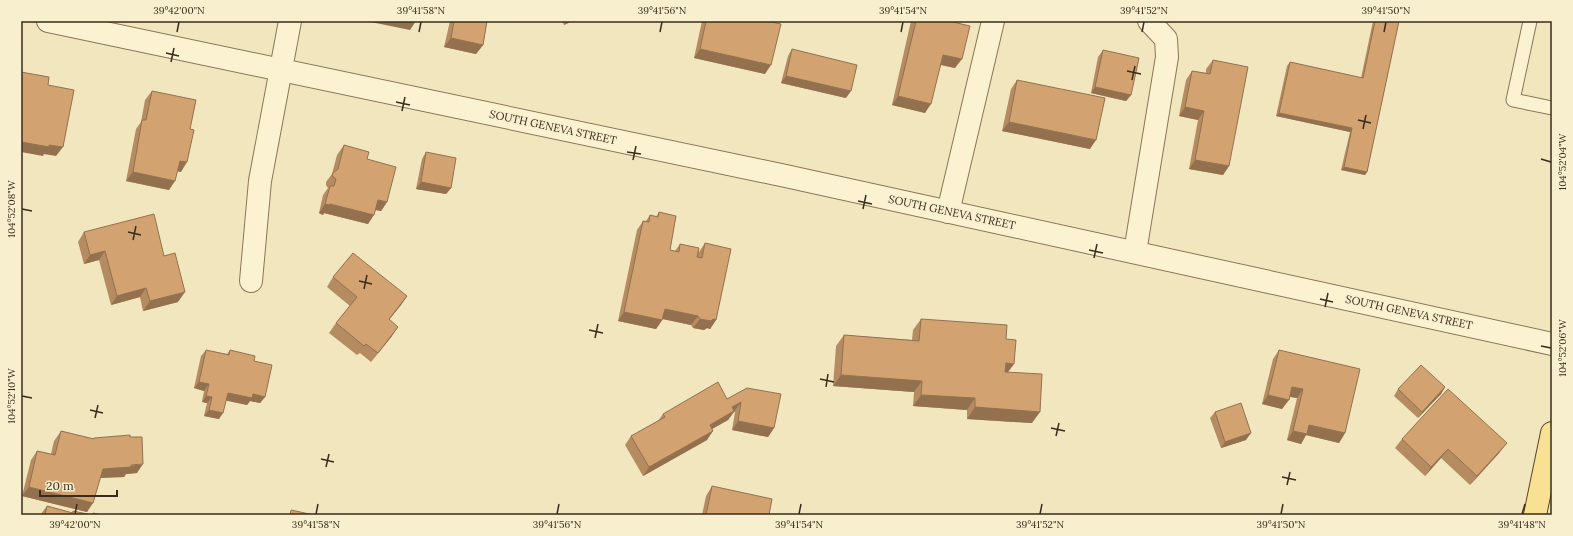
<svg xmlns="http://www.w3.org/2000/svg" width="1573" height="536" font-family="Lora,serif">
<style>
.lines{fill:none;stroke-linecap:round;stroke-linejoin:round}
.lane-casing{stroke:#8b7655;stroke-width:15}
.street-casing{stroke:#8b7655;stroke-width:24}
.primary-casing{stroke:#58432a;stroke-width:24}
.lane{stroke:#fbf2d2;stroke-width:13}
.street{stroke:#fbf2d2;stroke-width:22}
.primary{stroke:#f8e192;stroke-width:22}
.wall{fill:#b58b61}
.shaded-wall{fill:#93714f}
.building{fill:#d2a271;stroke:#93714f}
.ticks{fill:none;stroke:#392c1b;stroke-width:1.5}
.labels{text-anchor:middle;stroke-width:3.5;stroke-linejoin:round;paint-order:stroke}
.street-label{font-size:11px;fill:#392c1b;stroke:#f8efce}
.neatline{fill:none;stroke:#392c1b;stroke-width:1.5}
.ticks-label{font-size:10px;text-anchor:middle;fill:#392c1b}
</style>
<rect width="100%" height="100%" fill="#f1e6be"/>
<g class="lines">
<defs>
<polyline id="lane" points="1530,21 1513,100 1552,108"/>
<g id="street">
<polyline points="48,21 781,175 1552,344"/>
<polyline points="948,212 993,21"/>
<polyline points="1135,252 1167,57 1166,39 1149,21"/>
<polyline points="251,281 260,181 290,21"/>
</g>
<polyline id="primary" points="1535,515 1552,433"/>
</defs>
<use href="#lane" class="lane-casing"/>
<use href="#street" class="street-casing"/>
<use href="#primary" class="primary-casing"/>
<use href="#lane" class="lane"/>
<use href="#street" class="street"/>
<use href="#primary" class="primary"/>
</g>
<g class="wall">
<polygon points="450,21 487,21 483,45 476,54 444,47"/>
<polygon points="562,21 572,21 564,25"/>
<polygon points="702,21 767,21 765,74 694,58"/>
<polygon points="911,21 953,21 955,68 941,65 925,113 892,105"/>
<polygon points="1373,21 1399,21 1367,172 1365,175 1341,170 1350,132 1276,116 1287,66 1290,62 1361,78"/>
<polygon points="792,49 846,98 781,83 788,56"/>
<polygon points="1103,50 1131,95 1126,101 1091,93 1098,57"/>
<polygon points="1213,60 1229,166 1223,175 1189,169 1198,120 1179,116 1186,80 1192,71 1206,73 1206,69"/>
<polygon points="1017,80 1090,149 1002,131 1011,89"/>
<polygon points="152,91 181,172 177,171 169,190 126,181 136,129 141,122 145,100"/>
<polygon points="344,145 367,159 387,202 381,211 375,210 368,224 324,213 323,215 319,213 323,195 328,188 326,185 326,182 332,174 337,155"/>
<polygon points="426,152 451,188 446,194 416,189 422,159"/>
<polygon points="659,212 670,250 675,251 680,244 699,252 705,243 716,320 710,329 707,328 704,330 693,328 691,325 663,319 656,329 618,321 637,230 643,221 646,221 650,215 656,217"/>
<polygon points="84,232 164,256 178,302 143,311 140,297 111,305 99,260 84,264 78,242"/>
<polygon points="333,277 407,296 401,305 389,320 392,336 371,362 360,353 357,355 329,333 336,323 350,306 327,287"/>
<polygon points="921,319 1006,339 1008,372 1032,423 967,419 967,410 913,406 914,392 833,386 836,346 844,335 912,340 913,330"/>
<polygon points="206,350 227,354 230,350 254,361 265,397 260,403 250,401 247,405 226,400 219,419 204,416 207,403 202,402 204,391 194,388 201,356"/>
<polygon points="1279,350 1345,433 1339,443 1306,435 1301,444 1287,440 1297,398 1290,397 1282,409 1262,404 1273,359"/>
<polygon points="1445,387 1441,394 1418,418 1394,396 1398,389"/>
<polygon points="747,388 774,428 768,437 732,430 735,412 734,412 728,420 712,429 707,440 643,476 625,445 631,436 658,421 663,414 727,399"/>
<polygon points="1215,412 1246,440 1221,448 1210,418"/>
<polygon points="61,431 93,439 94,438 137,473 126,474 124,477 100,478 87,512 22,496 31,460 37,451 51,454 54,441"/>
<polygon points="1402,439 1500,452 1470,485 1441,458 1425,476 1395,448"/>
<polygon points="712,486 769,515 702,515 706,496"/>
<polygon points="47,506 72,513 73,511 91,515 93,513 97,515 40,515"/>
</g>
<g class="shaded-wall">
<polygon points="366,21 416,21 410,30"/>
<polygon points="567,21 572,21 564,25"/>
<polygon points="451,38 483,45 476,54 444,47"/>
<polygon points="700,49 771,65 765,74 694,58"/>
<polygon points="943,55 962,59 955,68 937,64"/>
<polygon points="786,76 851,91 846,98 781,83"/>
<polygon points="1095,87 1131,95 1126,101 1091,93"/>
<polygon points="898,96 931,104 925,113 892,105"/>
<polygon points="1185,107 1204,111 1198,120 1179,116"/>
<polygon points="1279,113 1352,128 1350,132 1276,116"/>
<polygon points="1009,122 1096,140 1090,149 1002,131"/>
<polygon points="21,142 49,145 63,147 56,156 44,154 43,156 21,152"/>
<polygon points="1195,160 1229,166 1223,175 1189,169"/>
<polygon points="180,161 187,162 181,172 173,170"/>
<polygon points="1344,167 1367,172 1365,175 1341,170"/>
<polygon points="133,172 175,181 169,190 126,181"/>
<polygon points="421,182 451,188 446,194 416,189"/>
<polygon points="378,200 387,202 381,211 371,209"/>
<polygon points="325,204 330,204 374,215 368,224 324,213 323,215 319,213"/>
<polygon points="105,251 99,260 84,264 90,255"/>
<polygon points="146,288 140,297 111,305 117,296"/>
<polygon points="185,292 178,302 143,311 150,301"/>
<polygon points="407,296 401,305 382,328 389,319"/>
<polygon points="665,309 698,316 691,325 658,318"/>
<polygon points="624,312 662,320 656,329 618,321"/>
<polygon points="700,319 713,319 716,320 710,329 707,328 704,330 693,328"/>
<polygon points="398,327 392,336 371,362 378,353"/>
<polygon points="1006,363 1014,364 1006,375 998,374"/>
<polygon points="841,375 922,381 914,392 833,386"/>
<polygon points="199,382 209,384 204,391 194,388"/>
<polygon points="1292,387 1303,389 1297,398 1286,396"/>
<polygon points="1445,387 1441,394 1418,418 1422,412"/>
<polygon points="228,393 253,394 265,397 260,403 250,401 247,405 223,400"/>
<polygon points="921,395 975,398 967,410 913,406"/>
<polygon points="1268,395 1289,400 1282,409 1262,404"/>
<polygon points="206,396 212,397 207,403 202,402"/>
<polygon points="741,402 728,420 703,434 710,425 732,407"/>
<polygon points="975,407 1040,412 1032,423 967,419"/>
<polygon points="209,410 223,413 219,419 204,416"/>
<polygon points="738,421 774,428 768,437 732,430"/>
<polygon points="1309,425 1345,433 1339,443 1306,435 1301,444 1287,440 1293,431"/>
<polygon points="713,431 707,440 643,476 649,467"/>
<polygon points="1251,433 1246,440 1221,448 1225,442"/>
<polygon points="1507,443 1500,452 1470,485 1477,476"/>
<polygon points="1448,449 1441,458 1425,476 1431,467"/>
<polygon points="143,464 137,473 126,474 124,477 96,478 103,469"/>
<polygon points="29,487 93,503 87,512 22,496"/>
</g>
<g class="building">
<polygon points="454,21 487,21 483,45 451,38"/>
<polygon points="706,21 767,21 781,24 771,65 700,49"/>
<polygon points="916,21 953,21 953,22 970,26 962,59 943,55 931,104 898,96"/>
<polygon points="1375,21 1399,21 1367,172 1344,167 1352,128 1279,113 1290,62 1363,78"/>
<polygon points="792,49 857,65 851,91 786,76"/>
<polygon points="1103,50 1139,58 1131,95 1095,87"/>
<polygon points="1213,60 1248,67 1229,166 1195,160 1204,111 1185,107 1192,71 1210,74"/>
<polygon points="21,72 49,77 48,85 74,90 63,147 49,145 49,147 21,142"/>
<polygon points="1017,80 1105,98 1096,140 1009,122"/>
<polygon points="152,91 196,100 190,129 194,130 187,162 180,161 175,181 133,172 142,120 146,120"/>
<polygon points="344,145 369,152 367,159 396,167 387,202 378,200 374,215 330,204 329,205 325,204 330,186 334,186 336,179 332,176 333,173 338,169"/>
<polygon points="426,152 456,158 451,188 421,182"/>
<polygon points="659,212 676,216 670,250 679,252 680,244 699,248 697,257 702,258 705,243 731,249 716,320 713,319 711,321 700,319 698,316 665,309 662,320 624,312 643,221 649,222 650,215 658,217"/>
<polygon points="154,214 164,256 175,253 185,292 150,301 146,288 117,296 105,251 90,255 84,232"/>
<polygon points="353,253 407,296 389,319 398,327 378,353 366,344 364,346 336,323 357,297 333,277"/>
<polygon points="921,319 1007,325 1006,339 1016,340 1014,364 1006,363 1005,372 1042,374 1040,412 975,407 975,398 921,395 922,381 841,375 844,335 919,341"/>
<polygon points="206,350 229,355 230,350 255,356 254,361 272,365 265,397 253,394 252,398 228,393 223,413 209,410 212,397 206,396 209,384 199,382"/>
<polygon points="1279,350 1360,369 1345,433 1309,425 1307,434 1293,431 1303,389 1292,387 1289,400 1268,395"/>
<polygon points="1421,365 1445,387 1422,412 1398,389"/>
<polygon points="718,382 727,399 747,388 781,394 774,428 738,421 741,402 732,407 734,411 710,425 713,431 649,467 631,436 665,417 663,414"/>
<polygon points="1448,389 1507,443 1477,476 1448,449 1431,467 1402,439"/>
<polygon points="1241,403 1251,433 1225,442 1215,412"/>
<polygon points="61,431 94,439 94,438 130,435 130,437 142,437 143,464 131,465 131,467 103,469 93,503 29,487 37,451 55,455"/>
<polygon points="712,486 772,499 769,515 706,515"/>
<polygon points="47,506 73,513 73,511 92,515 93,513 98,514 97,515 45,515"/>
<polygon points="291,510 314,515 290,515"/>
</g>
<path class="ticks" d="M177 32 179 22M419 32 421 22M660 32 662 22M901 32 903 22M1142 32 1144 22M1384 32 1386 22M166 53 179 56M171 62 174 48M1127 71 1141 74M1132 80 1135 66M396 102 410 105M402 111 405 97M1358 120 1371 123M1363 129 1366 115M627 152 641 154M1541 159 1551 162M633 160 636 146M858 201 872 204M22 209 32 211M863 209 866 195M128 232 141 235M133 240 136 226M1089 250 1103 253M1094 258 1097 244M359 281 372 284M364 289 367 275M1320 299 1333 302M1325 307 1328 293M589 330 603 333M595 338 598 324M1541 346 1551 348M820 379 834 382M826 387 828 374M22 396 32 398M90 410 103 413M95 418 98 405M1051 428 1065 431M1056 436 1059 423M321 459 334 462M326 467 329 454M1282 477 1296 480M1287 485 1290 472M75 514 77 504M316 514 318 504M557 514 559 504M799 514 801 504M1040 514 1042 504M1281 514 1283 504M1522 514 1525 504"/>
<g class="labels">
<g class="street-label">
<text transform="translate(553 127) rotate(12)" y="4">SOUTH GENEVA STREET</text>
<text transform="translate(952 212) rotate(12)" y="4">SOUTH GENEVA STREET</text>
<text transform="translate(1409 312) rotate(12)" y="4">SOUTH GENEVA STREET</text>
</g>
</g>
<rect width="1573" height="536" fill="none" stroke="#f8efce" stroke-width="44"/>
<path d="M40 490v6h77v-6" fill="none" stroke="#392c1b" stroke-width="2"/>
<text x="46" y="490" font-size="12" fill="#392c1b" stroke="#f8efce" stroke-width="3" paint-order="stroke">20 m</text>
<rect x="22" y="22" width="1529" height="492" class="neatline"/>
<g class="ticks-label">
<text x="179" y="14">39°42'00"N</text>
<text x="421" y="14">39°41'58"N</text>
<text x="662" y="14">39°41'56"N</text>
<text x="903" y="14">39°41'54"N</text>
<text x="1144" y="14">39°41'52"N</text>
<text x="1386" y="14">39°41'50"N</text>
<text transform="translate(1562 162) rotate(-90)" y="4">104°52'04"W</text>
<text transform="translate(11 209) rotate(-90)" y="4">104°52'08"W</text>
<text transform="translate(1562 348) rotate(-90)" y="4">104°52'06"W</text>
<text transform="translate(11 396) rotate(-90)" y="4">104°52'10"W</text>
<text x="75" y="528">39°42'00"N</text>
<text x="316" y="528">39°41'58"N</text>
<text x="557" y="528">39°41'56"N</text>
<text x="799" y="528">39°41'54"N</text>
<text x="1040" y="528">39°41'52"N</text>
<text x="1281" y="528">39°41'50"N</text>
<text x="1522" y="528">39°41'48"N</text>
</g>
</svg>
